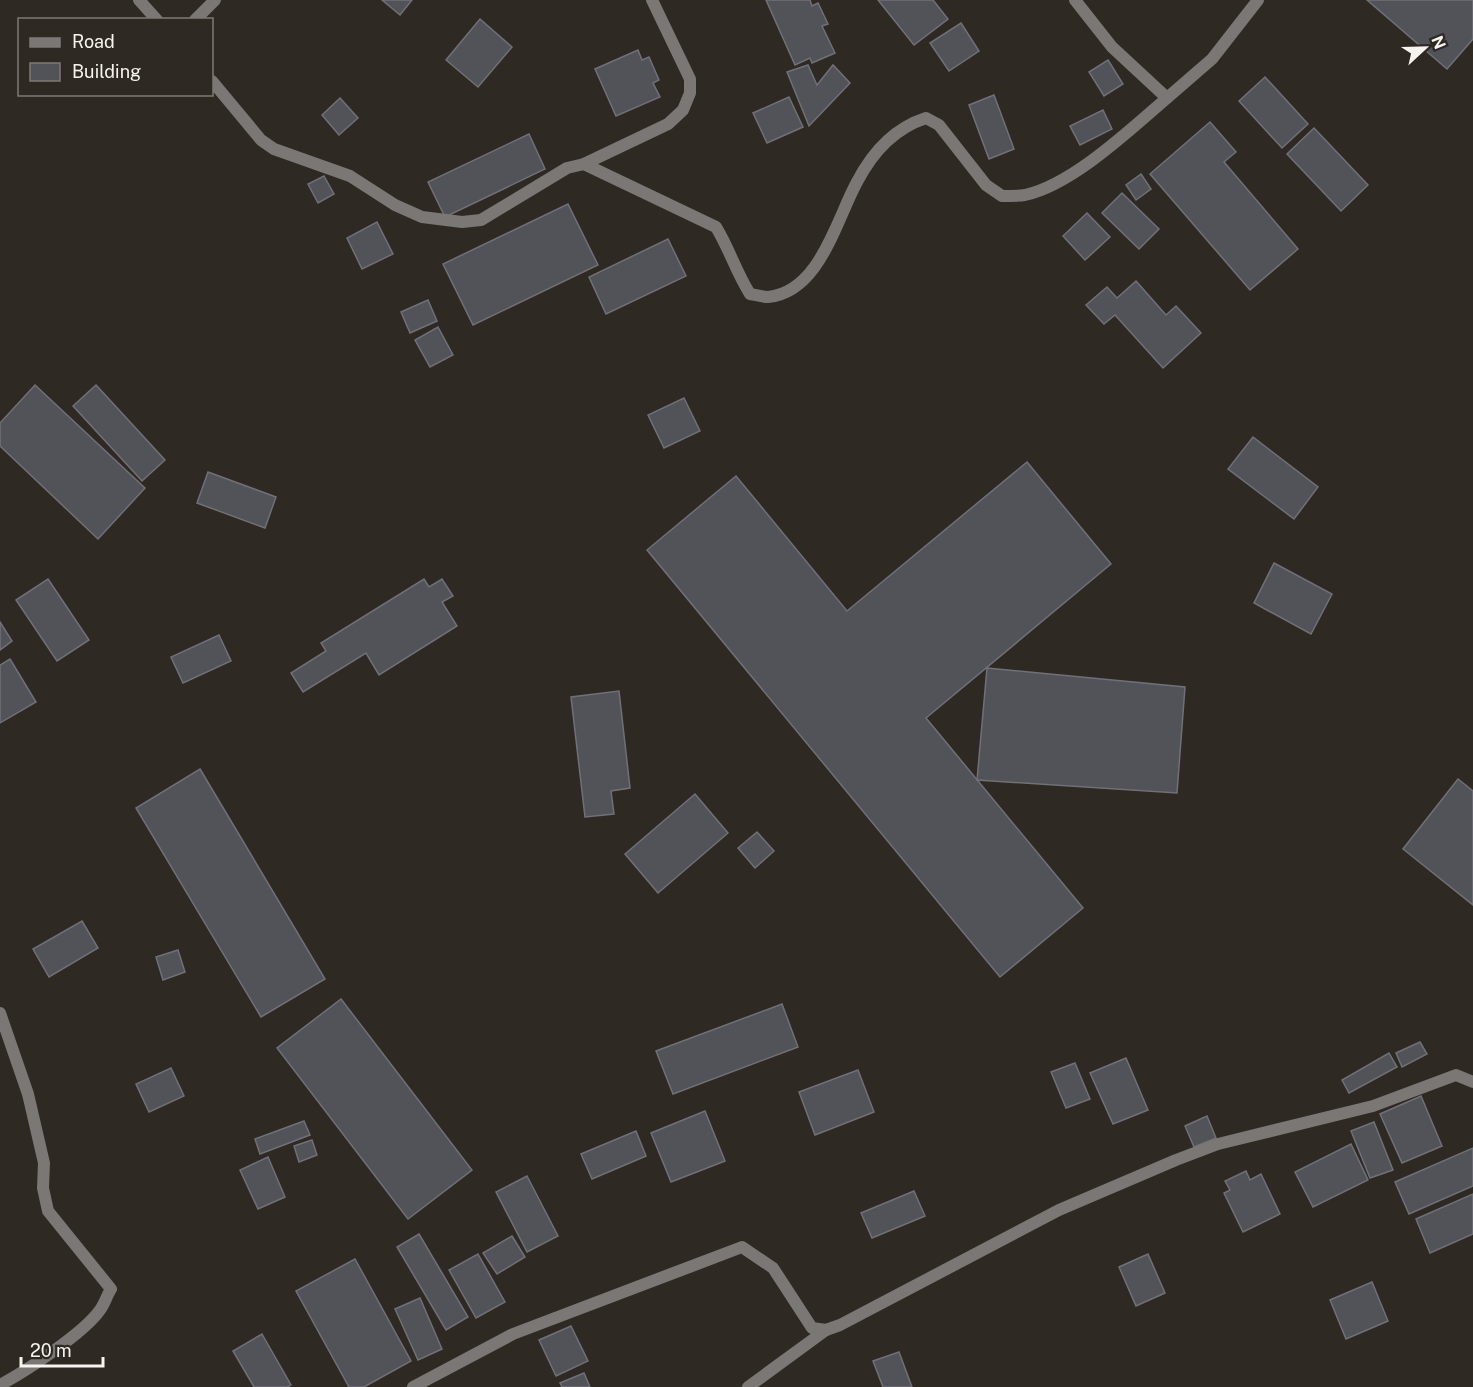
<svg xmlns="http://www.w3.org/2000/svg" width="1473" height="1387" font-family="'Public Sans',sans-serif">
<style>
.building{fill:#525259;stroke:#717078;stroke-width:1.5}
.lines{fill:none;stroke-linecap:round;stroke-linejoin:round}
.street{stroke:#7a7774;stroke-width:12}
</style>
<rect width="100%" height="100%" fill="#2e2923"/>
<g class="building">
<polygon points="382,0 412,0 400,15"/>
<polygon points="766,0 810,0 812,6 818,3 828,24 822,26 835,53 812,63 810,58 795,65"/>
<polygon points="878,0 933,0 948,19 914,45"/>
<polygon points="1367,0 1473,0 1473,39 1447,69"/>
<polygon points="480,19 512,47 478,87 446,60"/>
<polygon points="961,23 979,51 949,71 930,43"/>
<polygon points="638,50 642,60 649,57 659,80 653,83 660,97 616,116 595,69"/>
<polygon points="1108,60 1123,84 1104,96 1089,72"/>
<polygon points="808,65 817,85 833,65 850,83 809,126 787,72"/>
<polygon points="1265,77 1308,124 1282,148 1239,101"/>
<polygon points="994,95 1014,149 989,159 969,105"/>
<polygon points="789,97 803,127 767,143 753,113"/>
<polygon points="340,98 358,118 339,135 322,115"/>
<polygon points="1103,110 1112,129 1080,145 1070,126"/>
<polygon points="1210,122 1236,152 1224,162 1298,249 1250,290 1150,174"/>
<polygon points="1314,128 1368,185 1341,211 1287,154"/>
<polygon points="529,134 545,169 445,217 428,182"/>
<polygon points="1141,174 1151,189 1136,200 1126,185"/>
<polygon points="324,176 334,194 318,203 308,184"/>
<polygon points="1122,193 1159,229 1139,249 1102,213"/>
<polygon points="568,204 598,265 473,325 443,264"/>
<polygon points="1087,213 1110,237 1085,260 1063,236"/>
<polygon points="377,222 393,254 362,269 347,238"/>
<polygon points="668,239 686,276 606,314 589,277"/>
<polygon points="1136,281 1166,315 1176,306 1201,333 1163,368 1115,315 1104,324 1086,305 1107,287 1117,298"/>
<polygon points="428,300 437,321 410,333 401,312"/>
<polygon points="438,327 453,355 430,367 415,340"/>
<polygon points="35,385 145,488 98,539 0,446 0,423"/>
<polygon points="96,385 165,460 142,481 73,406"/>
<polygon points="684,398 700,431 664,448 648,415"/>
<polygon points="1253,437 1318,487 1294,519 1228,469"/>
<polygon points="1027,462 1111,564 926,718 1083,908 1000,977 647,550 736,476 847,611"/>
<polygon points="208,472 276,497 265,528 197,503"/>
<polygon points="1274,563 1332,594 1311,634 1254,603"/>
<polygon points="48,579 89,640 57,661 16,600"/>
<polygon points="424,579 429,587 442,579 453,596 442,602 457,626 379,675 366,653 303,692 291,673 326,651 321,643"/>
<polygon points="0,622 12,641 0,650"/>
<polygon points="219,635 231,661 183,683 171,657"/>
<polygon points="10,659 36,702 0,723 0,665"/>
<polygon points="987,668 1185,687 1177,793 977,780"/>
<polygon points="619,691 630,788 611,791 614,814 585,817 571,697"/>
<polygon points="200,769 325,979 261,1017 136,808"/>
<polygon points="1458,779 1473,791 1473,905 1403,849"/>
<polygon points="695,794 728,833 658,893 625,854"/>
<polygon points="757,832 774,851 755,868 738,848"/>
<polygon points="82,921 98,948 49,977 33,949"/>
<polygon points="178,950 185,972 163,980 156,957"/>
<polygon points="341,999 472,1170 408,1219 277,1048"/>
<polygon points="782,1004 798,1047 673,1094 656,1051"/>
<polygon points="1420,1042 1427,1054 1402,1067 1396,1053"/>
<polygon points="1389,1053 1397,1067 1349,1093 1342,1080"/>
<polygon points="1126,1058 1148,1110 1113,1124 1090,1073"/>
<polygon points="1075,1063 1090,1099 1066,1108 1051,1072"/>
<polygon points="171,1068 184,1096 149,1112 136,1084"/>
<polygon points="858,1070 874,1112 815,1135 799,1092"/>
<polygon points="1421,1096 1442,1146 1402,1163 1380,1114"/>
<polygon points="705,1111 725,1161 671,1182 651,1133"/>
<polygon points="1207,1116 1216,1138 1194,1147 1185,1126"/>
<polygon points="304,1121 310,1135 260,1154 255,1139"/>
<polygon points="1374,1122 1393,1170 1370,1178 1351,1131"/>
<polygon points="636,1131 646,1156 592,1179 581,1154"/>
<polygon points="312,1140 317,1155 299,1162 294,1146"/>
<polygon points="1351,1144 1368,1180 1313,1207 1295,1172"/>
<polygon points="1473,1148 1473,1186 1409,1214 1395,1182"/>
<polygon points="268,1157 285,1197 258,1209 240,1170"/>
<polygon points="1246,1171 1250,1180 1261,1174 1280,1214 1243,1232 1224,1193 1230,1190 1225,1181"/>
<polygon points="527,1176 558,1236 527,1252 496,1192"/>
<polygon points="914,1191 925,1216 872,1238 861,1213"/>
<polygon points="1473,1194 1473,1234 1430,1253 1416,1219"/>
<polygon points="419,1234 468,1317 446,1330 397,1247"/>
<polygon points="512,1236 525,1257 497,1274 483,1253"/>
<polygon points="478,1254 505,1302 476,1318 449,1270"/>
<polygon points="1148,1254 1165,1293 1136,1306 1119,1267"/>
<polygon points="355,1259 411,1361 364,1387 349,1387 296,1291"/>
<polygon points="1372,1282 1388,1321 1346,1339 1330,1300"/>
<polygon points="420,1298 442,1349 418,1360 395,1309"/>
<polygon points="571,1326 588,1361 556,1376 539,1340"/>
<polygon points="262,1334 291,1385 287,1387 254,1387 233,1351"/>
<polygon points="899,1352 912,1387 883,1387 873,1361"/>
<polygon points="584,1373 590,1387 562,1387 560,1383"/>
</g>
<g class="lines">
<g class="street">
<polyline points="139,0 157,20"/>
<polyline points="1075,0 1112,47 1167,98 1212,59 1258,0"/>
<polyline points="195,20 215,0"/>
<polyline points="212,81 261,140 274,149 350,176 395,205 422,217 462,222 481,220 567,168 584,164 668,124 683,110 690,93 690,79 652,0"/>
<path d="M584 164 716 227C729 248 736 272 750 294 755 295 763 297 768 297 820 292 836 220 857 182 872 153 895 128 926 118L939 125 986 185 1002 196C1010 196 1018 196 1025 195 1072 185 1131 129 1167 98"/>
<path d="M0 1013 28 1094 44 1163 43 1188 48 1211 111 1289C107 1295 105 1303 100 1310 84 1333 26 1371 0 1385"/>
<polyline points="413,1387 513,1334 742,1247 773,1268 812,1328 826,1330 840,1325 1059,1210 1176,1160 1218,1144 1373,1106 1456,1075 1473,1082"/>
<polyline points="748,1387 826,1330"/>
</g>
</g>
<rect x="18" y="18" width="195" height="78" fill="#2e2923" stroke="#7e7a75" stroke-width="1.5"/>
<rect x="30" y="38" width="30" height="9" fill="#7a7774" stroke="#7e7a75" stroke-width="1.5"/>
<text x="72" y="48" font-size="18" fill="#f7f4f0">Road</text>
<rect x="30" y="63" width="30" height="18" fill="#525259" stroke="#7e7a75" stroke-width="1.5"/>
<text x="72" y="78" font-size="18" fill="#f7f4f0">Building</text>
<g transform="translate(1425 48) rotate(68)" stroke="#2e2923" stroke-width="4.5" paint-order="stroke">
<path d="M0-4.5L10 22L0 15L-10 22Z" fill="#f7f4f0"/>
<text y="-9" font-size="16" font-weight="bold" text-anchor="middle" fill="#f7f4f0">N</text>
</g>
<path d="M21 1357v9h82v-9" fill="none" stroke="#f7f4f0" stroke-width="3"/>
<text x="30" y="1357" font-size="18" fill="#f7f4f0" stroke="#2e2923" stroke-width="4.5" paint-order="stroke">20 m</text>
</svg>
